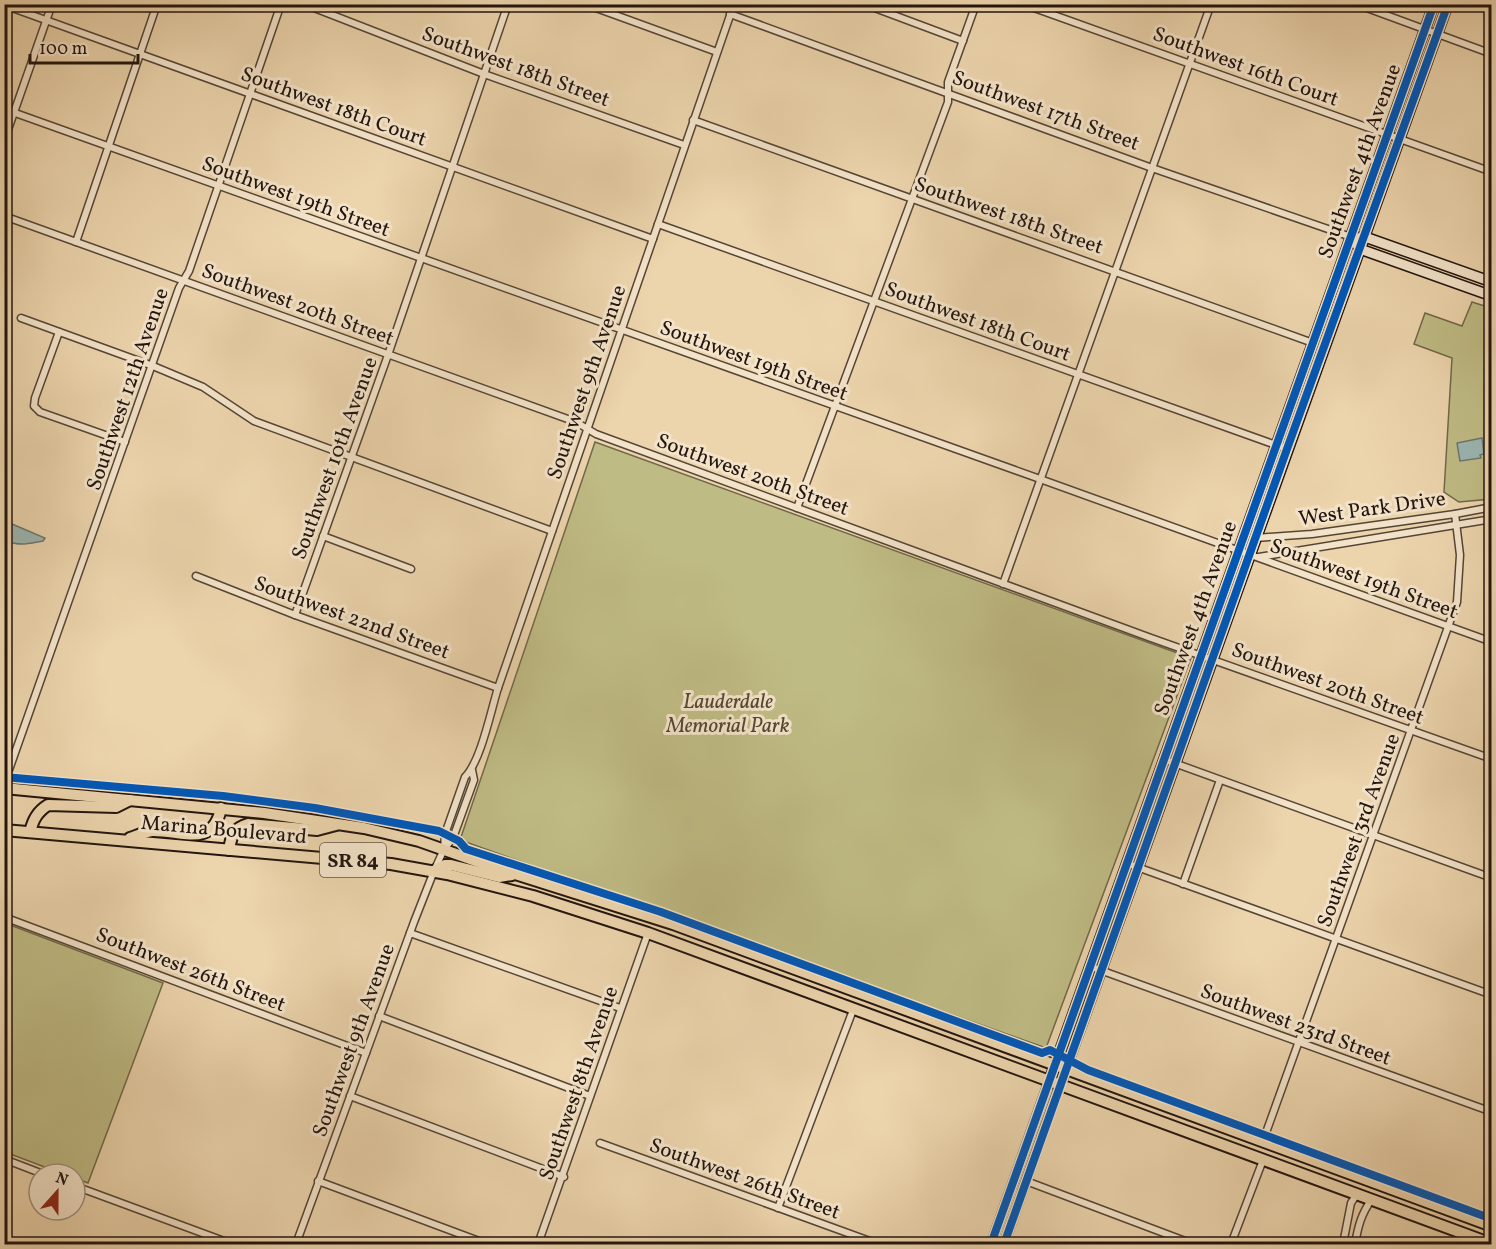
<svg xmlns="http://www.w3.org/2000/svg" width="1496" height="1249" font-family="Vollkorn,serif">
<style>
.green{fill:#bfbb84;stroke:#71684a;stroke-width:1.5}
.water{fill:#9cb6b3;stroke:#6c7671;stroke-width:1.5}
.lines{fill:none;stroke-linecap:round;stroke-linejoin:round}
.minor-casing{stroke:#554536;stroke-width:9}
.tertiary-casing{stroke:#554536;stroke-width:11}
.secondary-casing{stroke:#23150f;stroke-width:12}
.primary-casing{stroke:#23150f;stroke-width:14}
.minor{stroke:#f3e3c9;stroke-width:6}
.tertiary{stroke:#f3e3c9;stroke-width:8}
.secondary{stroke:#f3e3c9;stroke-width:9}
.primary{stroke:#ecd4ac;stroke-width:10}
.cycleway-casing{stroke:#f3e3c9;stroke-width:11}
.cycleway{stroke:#0057b8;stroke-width:8}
.labels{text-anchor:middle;stroke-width:6;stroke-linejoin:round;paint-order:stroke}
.shield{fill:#f3e3c9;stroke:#615347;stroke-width:1.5}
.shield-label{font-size:20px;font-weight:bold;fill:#23150f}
.street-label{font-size:21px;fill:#23150f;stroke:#f3e3c9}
.park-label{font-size:21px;font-style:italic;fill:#524732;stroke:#f3e3c9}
</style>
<rect width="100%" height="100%" fill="#ecd4ac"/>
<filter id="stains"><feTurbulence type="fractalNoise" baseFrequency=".00333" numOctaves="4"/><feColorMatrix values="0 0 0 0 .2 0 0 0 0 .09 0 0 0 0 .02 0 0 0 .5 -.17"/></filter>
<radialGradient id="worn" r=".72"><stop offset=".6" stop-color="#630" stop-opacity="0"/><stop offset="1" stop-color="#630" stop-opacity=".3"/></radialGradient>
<g class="green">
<polygon points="1472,302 1491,308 1491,499 1459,502 1444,492 1452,358 1414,344 1425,313 1462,326"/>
<polygon points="595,442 1191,658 1046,1048 460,840"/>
<polygon points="5,923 163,983 88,1183 75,1178 75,1174 63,1174 5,1152"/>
</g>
<g class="water">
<polygon points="1482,438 1484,454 1480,455 1481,458 1460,461 1457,443"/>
<path d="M5 521 45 538 43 541C26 544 21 546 5 541Z"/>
</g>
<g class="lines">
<defs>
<g id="minor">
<polyline points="304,4 484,74 684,145"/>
<polyline points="585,4 717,52"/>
<polyline points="864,4 963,41"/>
<polyline points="1023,4 1492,172"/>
<polyline points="1356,4 1492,54"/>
<polyline points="4,5 653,239"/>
<polyline points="730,14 1152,168 1351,237"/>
<polyline points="4,109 1040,479 1492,642"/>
<polyline points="693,120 1313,343"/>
<polyline points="4,141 52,4"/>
<polyline points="4,216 576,422 596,434 1151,638 1492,759"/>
<polyline points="658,224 1287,449"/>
<polyline points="76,242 157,4"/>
<polyline points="21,318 153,366 203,387 254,421 552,531"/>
<polyline points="59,332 35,398 34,406 40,412 125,442"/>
<polyline points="797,508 948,102 948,82 976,4"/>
<polyline points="323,536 411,569"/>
<polyline points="1256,538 1312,534 1455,514 1492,507"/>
<polyline points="1259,557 1492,519"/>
<polyline points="196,576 295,615 498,688"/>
<polyline points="1003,584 1211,4"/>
<polyline points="295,615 388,355 508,4"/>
<polyline points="1163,759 1492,878"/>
<polyline points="4,784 179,288 189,271 281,4"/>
<path d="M444 849 445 834 465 777C481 761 491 710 498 688L734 4"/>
<polyline points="1126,863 1492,995"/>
<polyline points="1183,884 1220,780"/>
<polyline points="4,917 366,1053"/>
<polyline points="410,933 620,1008"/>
<polyline points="1089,966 1492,1112"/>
<polyline points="379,1016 590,1096"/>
<polyline points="350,1096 564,1177"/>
<polyline points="1263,1141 1457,602 1460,555 1455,514"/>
<polyline points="600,1143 878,1244"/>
<polyline points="4,1159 43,1174"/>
<polyline points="318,1181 487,1244"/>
<polyline points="1026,1181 1193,1244"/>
<polyline points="75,1186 232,1244"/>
<polyline points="778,1208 853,1010"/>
<polyline points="296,1244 414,922 434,871 444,849 453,838 474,780 472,770"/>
<polyline points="538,1244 648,933"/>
<polyline points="1231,1244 1263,1160"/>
<polyline points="1343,1244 1351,1203 1357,1194"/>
<path d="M1355 1244C1358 1227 1361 1214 1372 1199"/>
</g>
<g id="tertiary">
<polyline points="991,1244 1049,1081"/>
<polyline points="1004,1244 1060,1085"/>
</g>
<g id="secondary">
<polyline points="1351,237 1360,249 1492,296"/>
<polyline points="1361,237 1365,237 1492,282"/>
<polyline points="1049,1081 1434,4"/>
<polyline points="1060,1085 1448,4"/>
</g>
<g id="primary">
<polyline points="4,788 264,813 364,828 419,841 490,866 673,924 1492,1226"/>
<polyline points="4,830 391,864 447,874 533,896 648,933 1492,1244"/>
<path d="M30 832C33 820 37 812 48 805L116 807 130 800"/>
<path d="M130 838C136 836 145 832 152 831 181 830 213 849 221 808"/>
<path d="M229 850C231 836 234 828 248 824L317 830 336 825"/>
<polyline points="434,871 445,865 451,865 499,877 512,875"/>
</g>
</defs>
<use href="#minor" class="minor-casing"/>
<use href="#tertiary" class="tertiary-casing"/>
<use href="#secondary" class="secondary-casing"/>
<use href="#primary" class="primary-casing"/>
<use href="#minor" class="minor"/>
<use href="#tertiary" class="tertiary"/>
<use href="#secondary" class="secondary"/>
<use href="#primary" class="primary"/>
<defs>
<g id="cycleway">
<polyline points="4,777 223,796 315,808 439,831 459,841 466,849 661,912 1042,1053 1050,1050 1088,1070 1492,1219"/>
<polyline points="991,1244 1434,4"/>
<polyline points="1004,1244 1287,449 1448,4"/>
</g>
</defs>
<use href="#cycleway" class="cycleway-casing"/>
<use href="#cycleway" class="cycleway"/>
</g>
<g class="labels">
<rect class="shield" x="320" y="843" width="66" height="34" rx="4.5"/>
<g class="shield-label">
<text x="353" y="867">SR 84</text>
</g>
<g class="street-label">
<text transform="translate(516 66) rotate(20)" y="7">Southwest 18th Street</text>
<text transform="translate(1246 66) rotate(20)" y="7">Southwest 16th Court</text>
<text transform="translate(334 106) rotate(20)" y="7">Southwest 18th Court</text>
<text transform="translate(1046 110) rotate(20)" y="7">Southwest 17th Street</text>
<text transform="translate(1359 161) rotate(-70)" y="7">Southwest 4th Avenue</text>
<text transform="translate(296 196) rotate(20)" y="7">Southwest 19th Street</text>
<text transform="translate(1009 215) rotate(19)" y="7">Southwest 18th Street</text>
<text transform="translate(298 304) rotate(20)" y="7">Southwest 20th Street</text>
<text transform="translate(978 321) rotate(20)" y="7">Southwest 18th Court</text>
<text transform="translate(754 360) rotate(20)" y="7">Southwest 19th Street</text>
<text transform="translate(586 382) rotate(-71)" y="7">Southwest 9th Avenue</text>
<text transform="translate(127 389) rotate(-71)" y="7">Southwest 12th Avenue</text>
<text transform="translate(334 458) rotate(-70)" y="7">Southwest 10th Avenue</text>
<text transform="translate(753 474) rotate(20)" y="7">Southwest 20th Street</text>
<text transform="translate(1372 508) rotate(-8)" y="7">West Park Drive</text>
<text transform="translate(1364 578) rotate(20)" y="7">Southwest 19th Street</text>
<text transform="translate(352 617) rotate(20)" y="7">Southwest 22nd Street</text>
<text transform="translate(1195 618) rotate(-70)" y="7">Southwest 4th Avenue</text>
<text transform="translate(1328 683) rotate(20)" y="7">Southwest 20th Street</text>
<text transform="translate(224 829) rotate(5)" y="7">Marina Boulevard</text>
<text transform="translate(1358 830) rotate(-70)" y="7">Southwest 3rd Avenue</text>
<text transform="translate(191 969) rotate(21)" y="7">Southwest 26th Street</text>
<text transform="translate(1296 1024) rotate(20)" y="7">Southwest 23rd Street</text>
<text transform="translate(353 1040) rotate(-70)" y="7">Southwest 9th Avenue</text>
<text transform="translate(578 1083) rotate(-71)" y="7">Southwest 8th Avenue</text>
<text transform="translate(745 1178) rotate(20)" y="7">Southwest 26th Street</text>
</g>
<g class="park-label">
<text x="728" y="708">Lauderdale<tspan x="728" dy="24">Memorial Park</tspan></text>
</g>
</g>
<rect width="1496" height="1249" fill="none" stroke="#ecd4ac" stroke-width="24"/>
<rect x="6" y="6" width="1484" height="1237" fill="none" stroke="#23150f" stroke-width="3"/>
<rect x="12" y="12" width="1472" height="1225" fill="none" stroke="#23150f" stroke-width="1.5"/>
<g transform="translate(57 1192) rotate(21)"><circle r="28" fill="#f3e3c9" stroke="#a0917f" stroke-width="1.5"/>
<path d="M0-4.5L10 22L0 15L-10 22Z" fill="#8f2418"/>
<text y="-9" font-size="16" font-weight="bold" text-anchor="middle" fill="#23150f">N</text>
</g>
<path d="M30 54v9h108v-9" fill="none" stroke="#23150f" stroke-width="3"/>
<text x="39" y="54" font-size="18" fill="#23150f" stroke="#f3e3c9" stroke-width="4.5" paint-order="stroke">100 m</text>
<rect width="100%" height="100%" filter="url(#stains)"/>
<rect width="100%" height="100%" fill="url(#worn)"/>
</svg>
